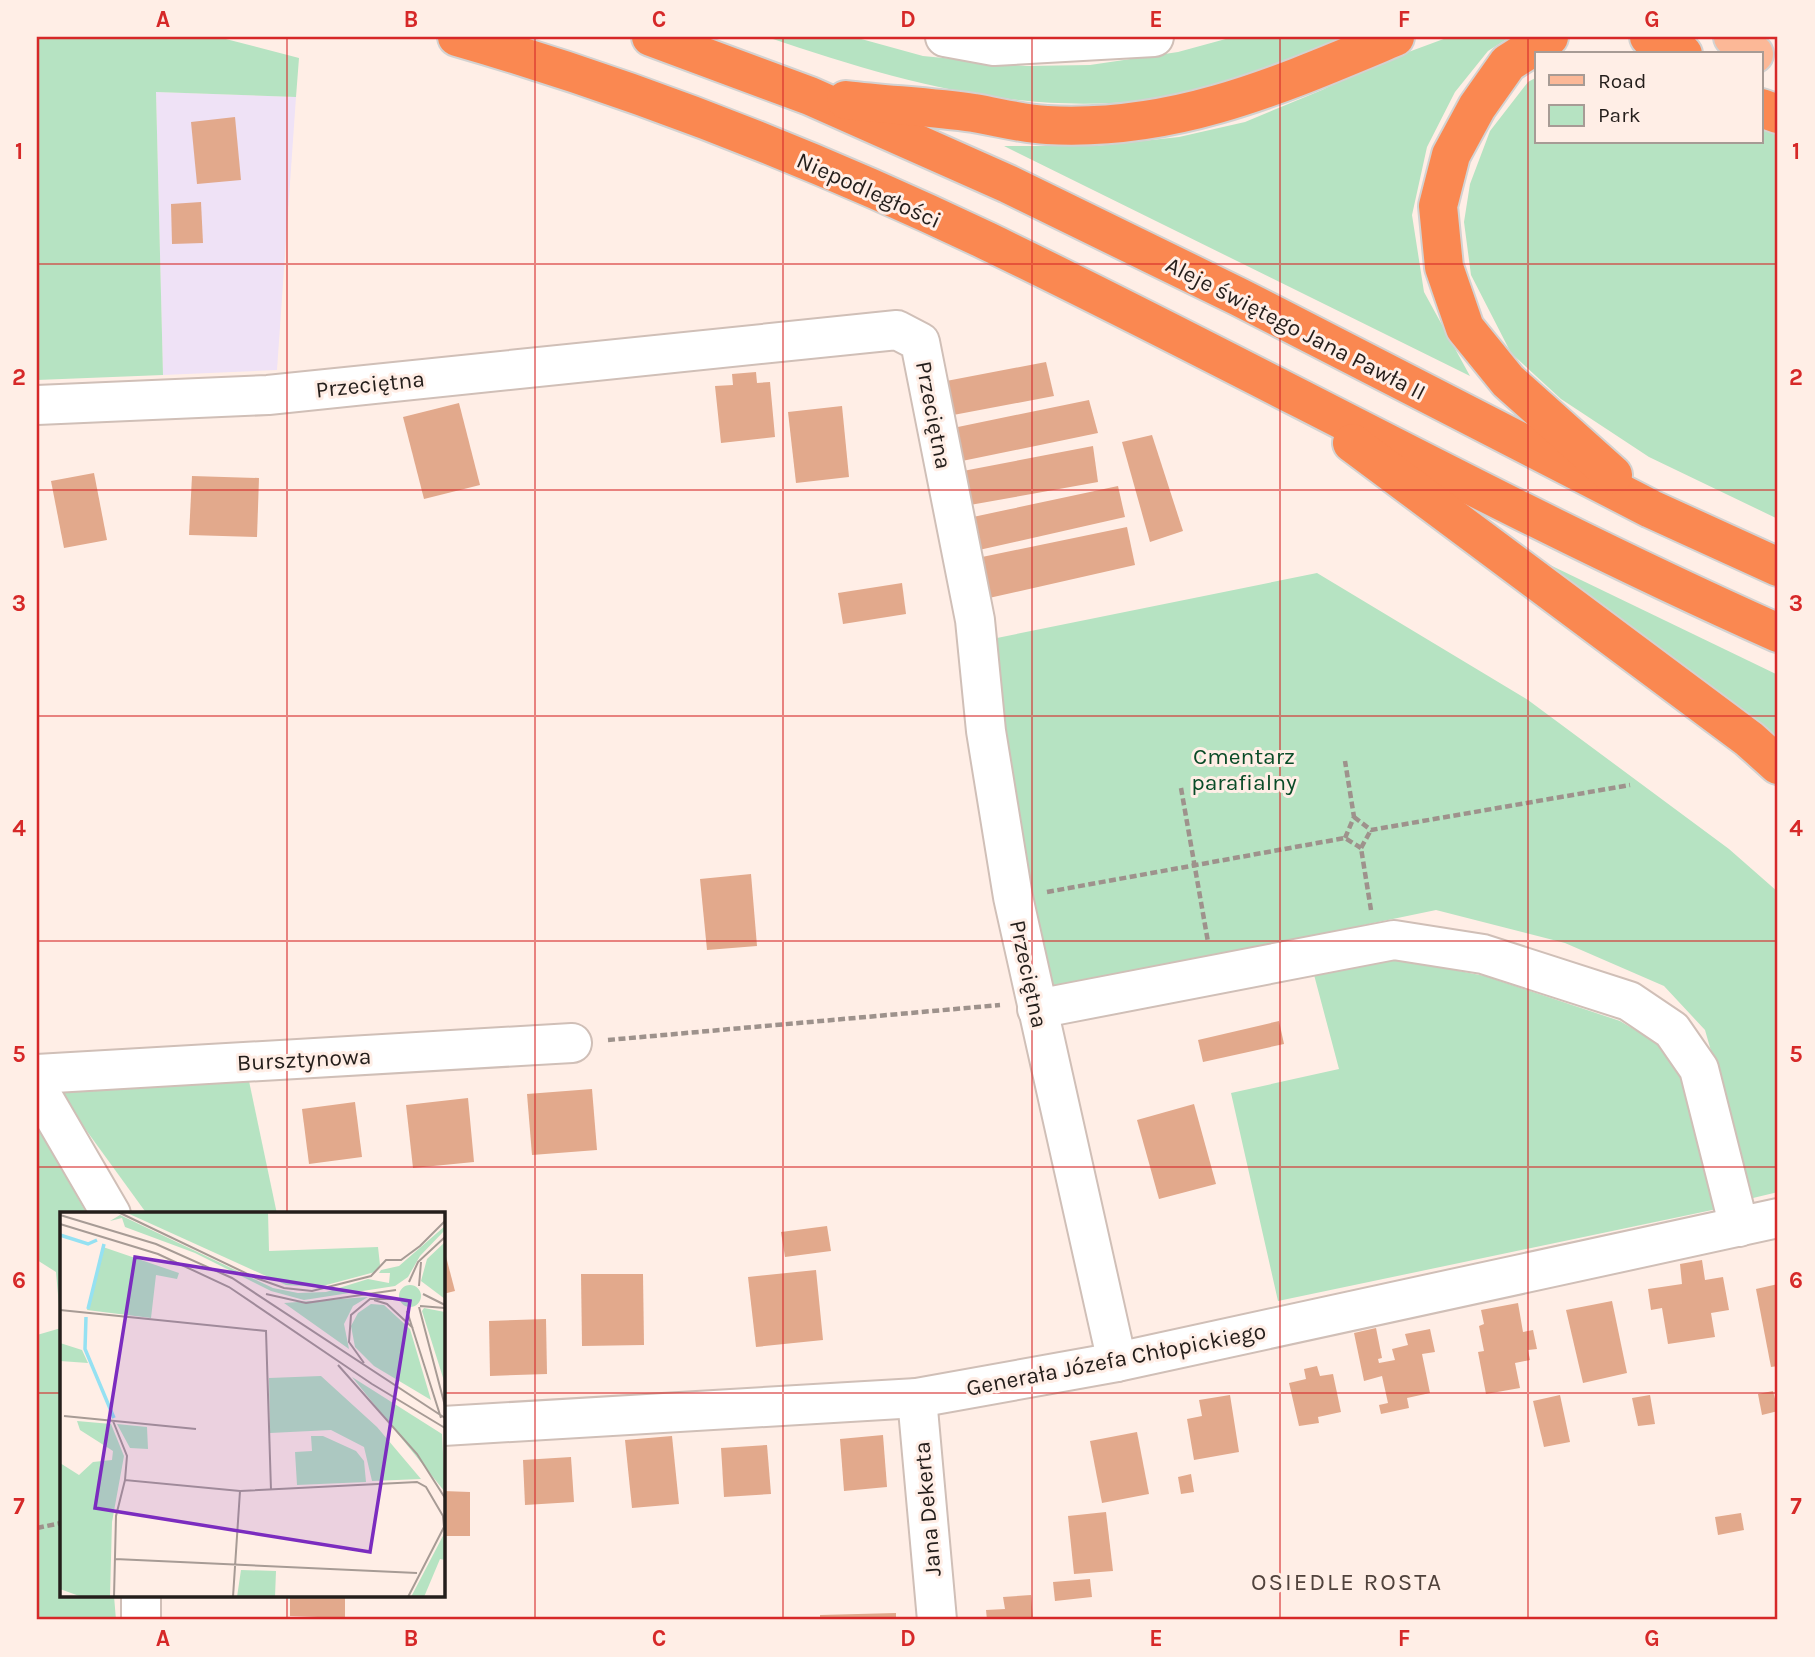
<svg xmlns="http://www.w3.org/2000/svg" width="1815" height="1657" font-family="Karla,sans-serif">
<style>
.industrial{fill:#efe2f6}
.green{fill:#b6e3c2}
.building{fill:#e2a98c}
.lines{fill:none;stroke-linecap:round;stroke-linejoin:round}
.minor-casing{stroke:#d0bfb7;stroke-width:42}
.major-casing{stroke:#d3d2d1;stroke-width:42}
.highway-casing{stroke:#d3d2d1;stroke-width:42}
.path{stroke:#9e928c;stroke-width:4.5;stroke-dasharray:7 3.5;stroke-linecap:butt}
.minor{stroke:#fff;stroke-width:38}
.major{stroke:#fcb897;stroke-width:38}
.highway{stroke:#fa8851;stroke-width:38}
.grid{fill:none;stroke:#d62828;stroke-width:2;stroke-opacity:0.55}
.labels{text-anchor:middle;stroke-width:6;stroke-linejoin:round;paint-order:stroke}
.street-label{font-size:23px;fill:#241e1b;stroke:#ffeee6}
.park-label{font-size:23px;fill:#094b27;stroke:#ffeee6}
.neighbourhood-label{font-size:24px;letter-spacing:2px;fill:#50423c;stroke:#ffeee6}
.inset-river{fill:none;stroke:#95e1f2;stroke-width:3.5}
.inset-road{fill:none;stroke:#a79b95;stroke-width:2}
.view{fill:#7b2cbf;fill-opacity:0.15;stroke:#7b2cbf;stroke-width:3.5}
.inset-edge{fill:none;stroke:#241e1b;stroke-width:3.5}
.neatline{fill:none;stroke:#d62828;stroke-width:2.5}
.grid-label{font-size:23px;text-anchor:middle;font-weight:bold;fill:#d62828}
</style>
<rect width="100%" height="100%" fill="#ffeee6"/>
<polygon class="industrial" points="156,92 296,97 277,370 163,375"/>
<g class="green">
<polygon points="37,37 218,37 299,58 296,97 156,92 163,375 37,380"/>
<path d="M767 37H854L923 56 1026 66 1090 65 1178 52 1233 37H1349C1300 56 1251 79 1199 91 1048 125 909 85 767 37Z"/>
<polygon points="1449,37 1510,37 1488,51 1455,92 1427,147 1412,215 1424,292 1470,376 1004,146 1096,146 1179,137 1245,122 1322,90 1376,64"/>
<polygon points="1537,77 1537,142 1761,142 1761,125 1778,132 1778,519 1649,457 1561,399 1511,353 1471,275 1464,222 1470,184 1490,131 1528,82"/>
<polygon points="1521,551 1778,675 1778,744"/>
<polygon points="1317,573 1528,700 1729,849 1778,892 1778,1192 1753,1198 1705,1030 1664,986 1565,943 1436,910 1047,991 987,640"/>
<polygon points="1392,958 1485,976 1620,1021 1662,1046 1682,1077 1717,1209 1278,1301 1231,1093 1339,1069 1313,971"/>
<polygon points="249,1081 277,1214 147,1214 57,1090"/>
<polygon points="37,1126 87,1214 61,1214 61,1596 114,1596 116,1620 37,1620 37,1335 61,1328 56,1272 37,1260"/>
</g>
<g class="building">
<polygon points="235,117 241,180 197,184 191,122"/>
<polygon points="201,202 203,243 172,244 171,204"/>
<polygon points="1046,362 1054,396 948,416 941,382"/>
<polygon points="756,372 757,383 770,382 775,437 721,443 715,386 733,385 732,374"/>
<polygon points="1089,400 1098,433 962,461 953,428"/>
<polygon points="459,403 480,485 424,499 403,417"/>
<polygon points="842,406 849,477 796,483 788,412"/>
<polygon points="1152,435 1183,531 1150,542 1122,442"/>
<polygon points="1093,446 1098,482 970,505 963,471"/>
<polygon points="94,473 107,540 64,548 51,481"/>
<polygon points="192,476 259,478 257,537 189,535"/>
<polygon points="1118,486 1125,517 979,550 973,517"/>
<polygon points="1127,527 1135,565 989,598 982,557"/>
<polygon points="902,583 906,614 843,624 838,593"/>
<polygon points="751,874 757,946 707,950 700,879"/>
<polygon points="1279,1021 1284,1044 1203,1062 1198,1040"/>
<polygon points="592,1089 597,1150 532,1155 527,1094"/>
<polygon points="468,1098 474,1162 413,1168 406,1105"/>
<polygon points="355,1102 362,1157 309,1164 302,1109"/>
<polygon points="1194,1104 1216,1184 1159,1199 1137,1120"/>
<polygon points="827,1226 831,1251 785,1257 781,1232"/>
<polygon points="443,1245 455,1291 443,1294"/>
<polygon points="1702,1260 1705,1280 1723,1277 1729,1310 1711,1313 1715,1337 1668,1344 1662,1308 1651,1310 1648,1289 1682,1284 1680,1264"/>
<polygon points="816,1270 823,1340 756,1347 748,1277"/>
<polygon points="581,1274 643,1274 644,1345 582,1346"/>
<polygon points="1778,1284 1778,1366 1771,1367 1756,1289"/>
<polygon points="1612,1301 1627,1373 1583,1383 1566,1310"/>
<polygon points="1518,1303 1523,1332 1533,1330 1537,1349 1528,1350 1530,1360 1515,1363 1520,1388 1486,1394 1478,1352 1484,1351 1479,1326 1484,1324 1481,1310"/>
<polygon points="546,1319 547,1374 490,1376 489,1321"/>
<polygon points="1376,1328 1382,1358 1378,1359 1379,1363 1395,1360 1392,1349 1408,1345 1405,1334 1430,1329 1435,1352 1422,1354 1430,1393 1407,1398 1409,1408 1381,1414 1379,1405 1388,1403 1382,1376 1364,1381 1354,1333"/>
<polygon points="1317,1366 1320,1376 1333,1374 1341,1412 1318,1417 1319,1423 1299,1426 1289,1383 1306,1379 1304,1369"/>
<polygon points="1773,1391 1778,1411 1762,1415 1758,1394"/>
<polygon points="1230,1395 1239,1452 1194,1460 1187,1419 1202,1416 1199,1400"/>
<polygon points="1560,1395 1570,1442 1544,1447 1533,1401"/>
<polygon points="1650,1395 1655,1424 1638,1426 1632,1398"/>
<polygon points="1137,1432 1149,1494 1102,1503 1090,1441"/>
<polygon points="883,1435 887,1487 844,1491 840,1439"/>
<polygon points="672,1436 679,1504 632,1508 625,1440"/>
<polygon points="767,1445 771,1494 724,1497 721,1448"/>
<polygon points="571,1457 574,1502 525,1505 523,1460"/>
<polygon points="1191,1474 1194,1492 1181,1494 1178,1477"/>
<polygon points="443,1491 470,1492 470,1536 443,1536"/>
<polygon points="1106,1512 1113,1571 1074,1574 1068,1516"/>
<polygon points="1741,1513 1744,1530 1718,1535 1715,1517"/>
<polygon points="1090,1579 1092,1597 1055,1601 1053,1582"/>
<polygon points="1031,1595 1033,1620 987,1620 986,1610 1005,1609 1003,1597"/>
<polygon points="290,1596 345,1596 345,1618 290,1616"/>
<polygon points="896,1613 896,1620 820,1620 820,1615"/>
</g>
<g class="lines">
<defs>
<g id="minor">
<polyline points="945,37 994,46 1154,37"/>
<polyline points="37,405 268,395 897,330 920,342 975,620 986,731 1013,897 1117,1362"/>
<polyline points="1037,1009 1394,940 1483,954 1629,1001 1672,1030 1699,1069 1739,1227"/>
<polyline points="37,1074 572,1043"/>
<polyline points="37,1087 111,1214"/>
<polyline points="917,1398 937,1620"/>
<polyline points="443,1426 917,1398 1117,1362 1778,1218"/>
<polyline points="141,1596 141,1620"/>
</g>
<polyline id="major" points="1733,37 1754,54"/>
<g id="highway">
<path d="M457 37C638 89 817 160 987 241 1252 369 1509 513 1778 633"/>
<polyline points="651,37 810,96 1008,184 1239,297 1651,509 1778,567"/>
<polyline points="1549,37 1508,63 1477,107 1451,155 1438,206 1444,267 1465,328 1508,381 1613,475"/>
<polyline points="1649,37 1674,46 1683,54"/>
<path d="M846 100C889 105 932 107 974 113 998 117 1023 124 1047 125 1175 132 1280 85 1395 37"/>
<polyline points="1761,108 1778,114"/>
<polyline points="1352,443 1749,739 1778,765"/>
</g>
</defs>
<use href="#minor" class="minor-casing"/>
<use href="#major" class="major-casing"/>
<use href="#highway" class="highway-casing"/>
<g class="path">
<polyline points="1181,788 1208,942"/>
<polyline points="1354,817 1371,830 1630,785"/>
<polyline points="1345,838 1354,817 1345,761"/>
<polyline points="1047,892 1345,838 1361,848"/>
<polyline points="1371,910 1361,848 1371,830"/>
<polyline points="608,1040 1000,1005"/>
<polyline points="37,1528 61,1523"/>
</g>
<use href="#minor" class="minor"/>
<use href="#major" class="major"/>
<use href="#highway" class="highway"/>
</g>
<path class="grid" d="M287 37V1214M535 37V1620M783 37V1620M1032 37V1620M1280 37V1620M1528 37V1620M37 264H1778M37 490H1778M37 716H1778M37 941H1778M37 1167H1778M37 1393H61M443 1393H1778M287 1596V1620"/>
<g class="labels">
<g class="street-label">
<text transform="translate(869 190) rotate(24)" y="8">Niepodległości</text>
<text transform="translate(1296 328) rotate(27)" y="8">Aleje świętego Jana Pawła II</text>
<text transform="translate(370 384) rotate(-6)" y="8">Przeciętna</text>
<text transform="translate(934 415) rotate(79)" y="8">Przeciętna</text>
<text transform="translate(1029 974) rotate(78)" y="8">Przeciętna</text>
<text transform="translate(304 1059) rotate(-3)" y="8">Bursztynowa</text>
<text transform="translate(1116 1359) rotate(-11)" y="8">Generała Józefa Chłopickiego</text>
<text transform="translate(927 1509) rotate(-95)" y="8">Jana Dekerta</text>
</g>
<g class="park-label">
<text x="1244" y="764">Cmentarz<tspan x="1244" dy="26">parafialny</tspan></text>
</g>
<g class="neighbourhood-label">
<text x="1347" y="1590">OSIEDLE ROSTA</text>
</g>
</g>
<g transform="translate(60 1212)">
<rect width="385" height="385" fill="#ffeee6"/>
<path d="M65 0H208L209 39 318 35 320 53 315 60 259 75 226 73ZM60 3 213 76 238 81 266 80 308 67 329 71 330 61H319L321 58 339 54 385 14V18L360 44 348 65 335 74 244 88 211 79 135 41 65 15 62 6 50 9ZM385 30V87L361 69 367 47ZM43 35 119 61 117 67 96 63 91 106 27 98ZM339 84a11 11 0 1 1 22 0a11 11 0 1 1-22 0ZM308 85 293 94 284 112 289 137 224 91ZM311 92 324 93 350 117 371 188 314 154 295 135 291 114 298 101ZM364 96 385 100V172L362 99ZM0 131 22 138 28 151 0 149ZM261 164 317 215 361 267 312 269 304 235 271 218 210 221 209 166ZM292 165 382 222 385 280ZM17 209 51 212 64 244 52 310 50 385H22L0 377V251L19 263 33 250 52 248 53 239 20 218ZM57 212 87 215 88 237 70 236ZM251 224H263L296 239 304 249 306 270 237 273 235 240 252 239ZM385 320V348L380 347 364 385H351ZM181 358 216 359 215 385H177Z" fill="#b6e3c2"/>
<path class="inset-river" d="M0 23 28 32 37 28M28 97 44 32M26 105 25 137 54 206"/>
<path class="inset-road" d="M58 0 196 66 224 76 252 79 311 64 326 48H341L360 34 385 9M0 3 96 32 172 66 385 206M0 12 98 42 169 75 312 172 385 216M349 70 358 50 385 25M359 74 361 50M206 82 246 91 336 78M363 82 385 93M314 88 327 92 353 116M360 94 385 96M359 95 385 194M0 98 206 119 211 278M347 99 381 206M304 151 289 130 291 103 310 87H335M278 153 357 242 385 286M4 204 136 217M53 209 67 244 65 268M55 347 357 361M54 385 56 304 65 268 180 279 357 270 366 275 383 304 384 315 348 385M173 385 180 279"/>
<path class="view" d="M75 45 350 89 310 340 35 296Z"/>
<rect width="385" height="385" class="inset-edge"/>
</g>
<rect width="1815" height="1657" fill="none" stroke="#ffeee6" stroke-width="77"/>
<rect x="1535" y="52" width="228" height="91" fill="#ffeee6" stroke="#a79b95" stroke-width="2"/>
<rect x="1549" y="75" width="35" height="10" fill="#fcb897" stroke="#a79b95" stroke-width="2"/>
<text x="1598" y="88" font-size="21" fill="#241e1b">Road</text>
<rect x="1549" y="105" width="35" height="21" fill="#b6e3c2" stroke="#a79b95" stroke-width="2"/>
<text x="1598" y="122" font-size="21" fill="#241e1b">Park</text>
<rect x="38" y="38" width="1738" height="1580" class="neatline"/>
<g class="grid-label">
<text x="163" y="27">A</text>
<text x="411" y="27">B</text>
<text x="659" y="27">C</text>
<text x="908" y="27">D</text>
<text x="1156" y="27">E</text>
<text x="1404" y="27">F</text>
<text x="1652" y="27">G</text>
<text x="19" y="159">1</text>
<text x="1796" y="159">1</text>
<text x="19" y="385">2</text>
<text x="1796" y="385">2</text>
<text x="19" y="611">3</text>
<text x="1796" y="611">3</text>
<text x="19" y="836">4</text>
<text x="1796" y="836">4</text>
<text x="19" y="1062">5</text>
<text x="1796" y="1062">5</text>
<text x="19" y="1288">6</text>
<text x="1796" y="1288">6</text>
<text x="19" y="1514">7</text>
<text x="1796" y="1514">7</text>
<text x="163" y="1646">A</text>
<text x="411" y="1646">B</text>
<text x="659" y="1646">C</text>
<text x="908" y="1646">D</text>
<text x="1156" y="1646">E</text>
<text x="1404" y="1646">F</text>
<text x="1652" y="1646">G</text>
</g>
</svg>
